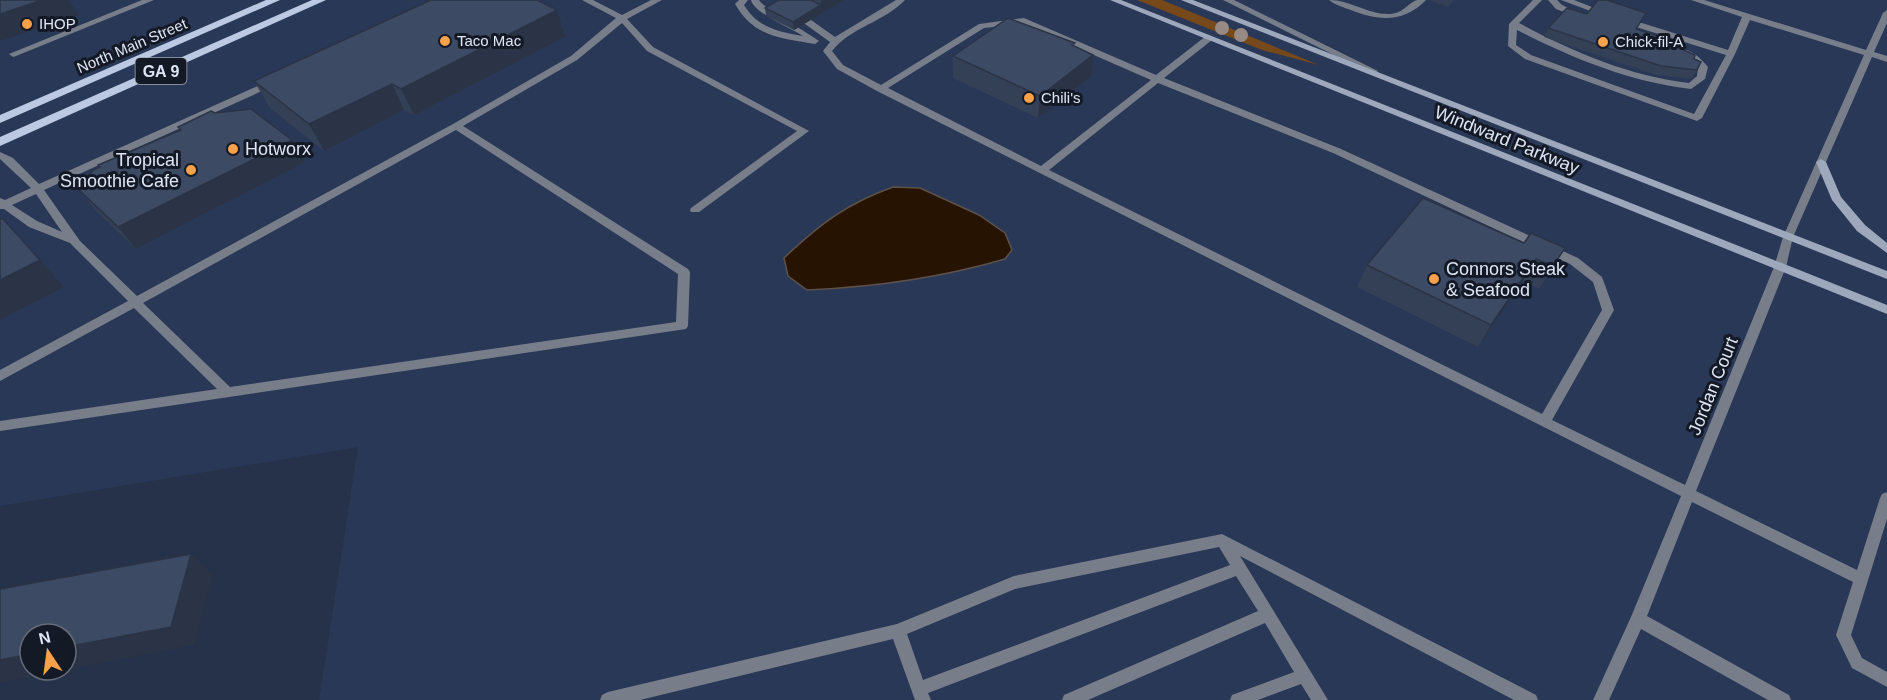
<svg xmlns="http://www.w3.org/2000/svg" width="1887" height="700" font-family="Arial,sans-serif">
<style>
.built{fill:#2a3857}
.green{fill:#76481a}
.water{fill:#261301;stroke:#5d524a;stroke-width:1.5}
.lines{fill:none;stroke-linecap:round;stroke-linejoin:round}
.lane{fill:#777e8a;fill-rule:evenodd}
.secondary{fill:#9ea8bd;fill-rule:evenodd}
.primary{fill:#bbc9e3;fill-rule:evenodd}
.tree{fill:#978983}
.wall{fill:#344056}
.shaded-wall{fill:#2b3446}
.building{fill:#3d4a64;stroke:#2b3446;stroke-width:1.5}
.poi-dot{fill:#f8a14b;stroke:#141a25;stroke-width:2}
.labels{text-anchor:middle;stroke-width:6;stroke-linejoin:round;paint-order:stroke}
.far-poi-label{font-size:15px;fill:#dee6f6;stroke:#141a25;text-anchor:start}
.far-street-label{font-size:15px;fill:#dee6f6;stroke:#141a25}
.shield{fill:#141a25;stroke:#a1a9b7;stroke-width:1.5}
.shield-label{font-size:16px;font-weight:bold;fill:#dee6f6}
.street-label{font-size:18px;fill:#dee6f6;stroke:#141a25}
.poi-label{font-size:18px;fill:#dee6f6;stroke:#141a25;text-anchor:start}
</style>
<rect width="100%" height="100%" fill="#25324a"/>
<polygon class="built" points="0,0 1887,0 1887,700 319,700 358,447 0,506"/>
<polygon class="green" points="1137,0 1162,0 1319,65 1262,50"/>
<path class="water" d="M893 187 920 188 979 215 1005 233 1012 250 1005 259C940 278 875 287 807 290L788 276 784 258C820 224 846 204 893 187Z"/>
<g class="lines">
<g class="lane">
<polygon points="142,0 154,0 16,56 13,57 9,54"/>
<path d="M582 0H593L622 15 651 0H662L627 19 653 47 809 131 699 212H691L690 210 691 208 797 131 647 51 622 23 577 60 463 126 688 269 690 272 688 326 686 329 0 431V421L217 389 134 308 0 381V370L128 301 70 243 29 227 4 209H0V198L5 200 31 188 0 159V152L13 158 39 184 269 81H275V85L44 190 80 241 137 296 453 124 571 56 616 18ZM456 130 678 274 676 322 230 387 143 303ZM36 194 62 232 37 221 12 205Z"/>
<path d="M739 0H748L744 5C757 27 778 32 803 36 791 28 754 13 751 0H759C765 10 806 31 819 41L815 44C780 38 754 37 735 4Z"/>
<path d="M896 0H905C884 22 851 27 832 51L843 65 881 85 979 24 1024 18 1156 75 1206 36H1212V40L1164 78 1341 149 1578 258 1602 277 1614 310 1552 420 1685 485 1774 267 1783 237 1864 55 1750 20 1735 54 1702 118 1697 121 1525 59 1508 46 1509 24 1533 0H1542L1519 23C1571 51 1629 76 1689 83L1697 76 1698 67 1678 51 1679 49C1690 48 1701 58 1708 67L1705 79 1691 89C1630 82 1571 58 1517 30L1516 45 1531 55 1694 114 1726 55 1636 27V23H1642L1728 50 1742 17 1691 0H1704L1866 50 1883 13 1887 10V23L1874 52 1887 56V62L1872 57 1793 237 1786 267 1696 491 1857 570 1880 498 1882 494 1887 492V519L1851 635 1862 658 1887 672V687L1852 668 1836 635 1853 582 1692 502 1647 616 1789 695 1791 700H1768L1641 629 1609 700H1593L1631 617 1681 496 877 91 837 69 823 51 830 42 805 24 790 16 794 13 811 20 835 37ZM1023 24 1151 80 1041 166 888 88 984 28ZM1158 83 1333 153 1570 264 1593 282 1602 310 1542 414 1049 170Z"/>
<polygon points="1223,0 1234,0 1378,71 1376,73 1370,73"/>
<path d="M1329 0C1350 0 1367 14 1388 14 1404 14 1406 4 1417 0 1420 0 1423 0 1426 0 1404 23 1378 21 1351 10 1343 7 1335 5 1329 0Z"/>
<polygon points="1548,0 1557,0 1562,5 1583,15 1579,18 1556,9"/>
<polygon points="1561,0 1574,0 1597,9 1593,12"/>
<path d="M1222 534 1536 695 1538 700H1514L1240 556 1328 700H1311L1301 684 1258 700H1230L1232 695 1294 672 1265 623 1088 700H1062L1064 695 1258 611 1236 576 928 693 931 700H915L893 639 640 700H600L602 695 608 692 897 624 1014 576ZM1219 547 1230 565 923 680 907 634 1015 589Z"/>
</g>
<g class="secondary">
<polygon points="1110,0 1121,0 1887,305 1887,314"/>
<polygon points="1181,0 1193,0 1887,271 1887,279"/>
<polygon points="1821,159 1826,162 1841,197 1865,225 1887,243 1887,253 1857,231 1832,200 1816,162"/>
</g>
<g class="primary">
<polygon points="266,0 280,0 0,123 0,115"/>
<polygon points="312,0 326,0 0,146 0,137"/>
</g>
</g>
<g class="tree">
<circle cx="1222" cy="28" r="7"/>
<circle cx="1241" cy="35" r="7"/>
</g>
<g class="wall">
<polygon points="779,0 844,0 794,30 766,16 765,8"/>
<polygon points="1429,0 1454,0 1448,7"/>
<polygon points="1548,28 1637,29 1666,42 1694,59 1697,70 1691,79 1656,75 1544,37"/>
<polygon points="565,37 414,115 404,110 324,151 270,108 254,81"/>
<polygon points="1075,46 1091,77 1038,118 953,78 953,56"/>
<polygon points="215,113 292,140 305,162 136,249 97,212 78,189 180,130 178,127"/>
<polygon points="1524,243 1565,248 1539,289 1523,281 1478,347 1357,287 1367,265"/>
</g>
<g class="shaded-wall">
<polygon points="42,0 73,0 69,1 79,15 0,41 0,14"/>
<polygon points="821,0 844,0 794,30 793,22 821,5"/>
<polygon points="557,10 565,37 414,115 401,89"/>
<polygon points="1093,55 1091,77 1038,118 1040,96"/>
<polygon points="392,84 404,110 324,151 309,124"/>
<polygon points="292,140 305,162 136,249 118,227"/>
<polygon points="3,219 64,287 0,320 0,280"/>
<polygon points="1536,259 1523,281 1478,347 1491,325"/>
<polygon points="191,554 213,574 194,645 0,683 0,660 30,654 30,670 66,670 66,647"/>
</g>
<g class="building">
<polygon points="0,0 42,0 0,14"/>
<polygon points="431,0 537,0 557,10 401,89 392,84 309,124 254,81"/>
<polygon points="779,0 811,0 821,5 793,22 765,8"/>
<polygon points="1598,0 1607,0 1646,13 1636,29 1667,39 1666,42 1695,55 1694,59 1701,62 1697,70 1661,66 1548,28 1567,8 1587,14"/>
<polygon points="1008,18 1075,43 1072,45 1093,55 1040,96 953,56"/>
<polygon points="251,109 292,140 118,227 78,189 93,170 100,167 98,165 181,130 178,127 211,111 215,113"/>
<polygon points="1423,198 1524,243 1531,233 1565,248 1553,266 1536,259 1491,325 1367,265"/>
<polygon points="0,219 3,219 40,260 0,280"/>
<polygon points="191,554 171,627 66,647 66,634 30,634 30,654 0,660 0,589"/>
</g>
<g class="poi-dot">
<circle cx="27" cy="24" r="6"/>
<circle cx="445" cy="41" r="6"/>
<circle cx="1603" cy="42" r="6"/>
<circle cx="1029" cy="98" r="6"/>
<circle cx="233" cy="149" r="6"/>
<circle cx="191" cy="170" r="6"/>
<circle cx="1434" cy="279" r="6"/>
</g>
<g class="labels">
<g class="far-poi-label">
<text x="39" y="29">IHOP</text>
<text x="457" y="46">Taco Mac</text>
<text x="1615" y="47">Chick-fil-A</text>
<text x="1041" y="103">Chili's</text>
</g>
<g class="far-street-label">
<text transform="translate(132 46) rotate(-23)" y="5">North Main Street</text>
</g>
<rect class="shield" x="135.5" y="58" width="51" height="26" rx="4.5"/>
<g class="shield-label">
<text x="161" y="77">GA 9</text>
</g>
<g class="street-label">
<text transform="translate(1507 140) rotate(22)" y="6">Windward Parkway</text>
<text transform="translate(1713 386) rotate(-68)" y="6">Jordan Court</text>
</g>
<g class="poi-label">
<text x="245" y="155">Hotworx</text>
<text x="179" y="166" text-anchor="end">Tropical<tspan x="179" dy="21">Smoothie Cafe</tspan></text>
<text x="1446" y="275">Connors Steak<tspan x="1446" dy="21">&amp; Seafood</tspan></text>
</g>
</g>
<g transform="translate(48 652) rotate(347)"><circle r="28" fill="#141a25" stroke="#656c79" stroke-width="1.5"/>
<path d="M0-4.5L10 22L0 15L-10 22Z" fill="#f8a14b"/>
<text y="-9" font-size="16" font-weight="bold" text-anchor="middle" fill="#dee6f6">N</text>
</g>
</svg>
